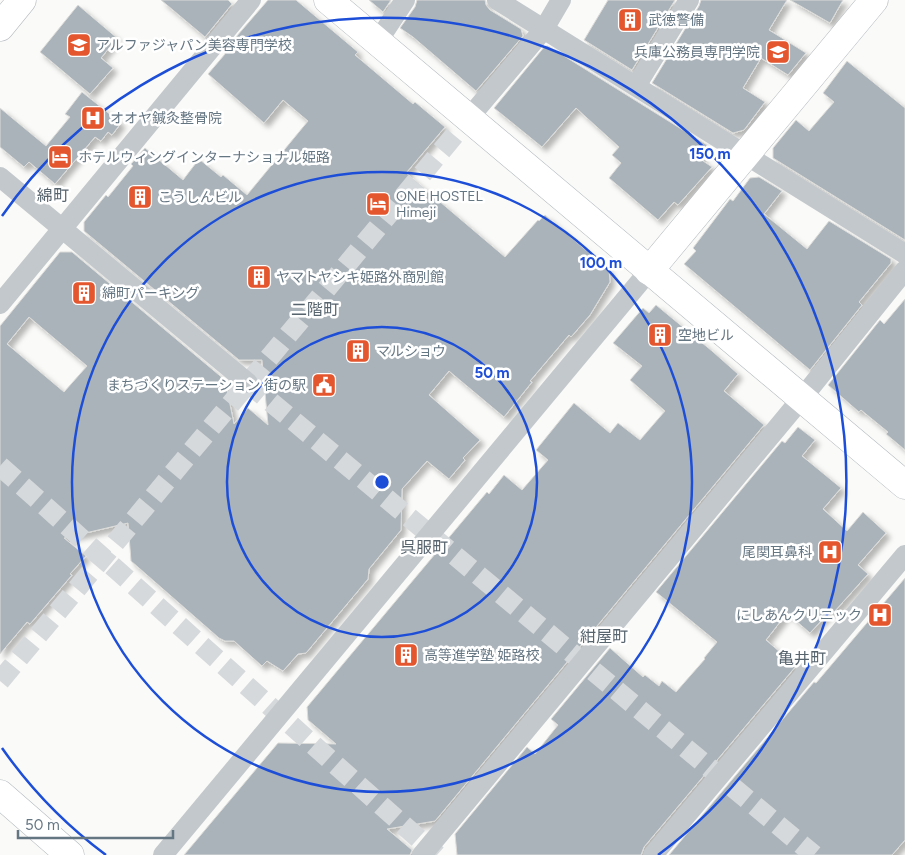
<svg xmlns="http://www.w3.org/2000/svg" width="905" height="855" font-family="Figtree,'Noto Sans JP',sans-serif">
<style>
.building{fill:#aab3b9;stroke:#dcdcda;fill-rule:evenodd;filter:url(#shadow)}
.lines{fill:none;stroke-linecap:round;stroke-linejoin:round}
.street-tunnel{stroke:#d5d9db;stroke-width:20;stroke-dasharray:20 10;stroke-linecap:butt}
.secondary-casing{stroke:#b3babf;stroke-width:29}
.highway-casing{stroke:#b4b9bd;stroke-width:29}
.street{stroke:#c3c8cc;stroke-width:20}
.secondary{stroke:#fff;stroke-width:28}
.highway{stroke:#fff;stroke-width:28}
.ring{fill:none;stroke:#1d4ed8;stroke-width:2.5}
.labels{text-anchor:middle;stroke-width:5;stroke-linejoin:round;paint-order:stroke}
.poi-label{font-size:14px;fill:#657683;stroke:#fff;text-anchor:start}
.quarter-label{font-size:16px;fill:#57646e;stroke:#fff}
.centre{fill:#1d4ed8;stroke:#fff;stroke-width:2.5}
.ring-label{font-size:15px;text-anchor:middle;font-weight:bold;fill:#1d4ed8;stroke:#fff;stroke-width:5;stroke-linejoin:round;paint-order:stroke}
</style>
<defs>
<filter id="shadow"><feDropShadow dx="4.5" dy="4.5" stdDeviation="2.5" flood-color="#0004"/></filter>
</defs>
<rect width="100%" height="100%" fill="#fafaf8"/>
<g class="building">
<polygon points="161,0 228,0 232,4 205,37"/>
<path d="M268 0H296L358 52 355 55 413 104 415 102 445 127 406 173 505 257 538 220 539 221 545 215 609 270 610 282 590 315 571 337 569 335 530 381 532 382 504 417 449 371 429 395 480 440 463 458 465 460 449 479 427 461 402 489 401 530 369 569 368 579 306 653 298 654 283 671 267 661 262 666 234 641H225L219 638 131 561 128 523 64 538 86 556 70 574 72 575 30 624 27 622 0 654V326L60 252H72L225 380 234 424 248 408 268 425 262 360H239L84 231V222L106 195 108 197 133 166 131 164 145 148 183 180 199 159 221 177 223 175 247 195 266 172 308 121 283 100 264 123 208 74 225 54 223 52ZM29 317 87 366 64 392 7 344Z"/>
<polygon points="369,0 391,0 383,12"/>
<polygon points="417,0 485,0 486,5 490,10 521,29 523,36 476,91 413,37 400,28 415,7"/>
<polygon points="608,0 675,0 632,70 584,40"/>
<polygon points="701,0 787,0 769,30 806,53 788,75 761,58 743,88 765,102 744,130 733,133 652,83 699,6"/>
<polygon points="790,0 843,0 830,23"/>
<polygon points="78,5 117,38 101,58 113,68 90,94 40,52"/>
<polygon points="545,46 548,46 707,145 700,159 712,167 678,205 674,202 658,220 609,178 621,163 612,155 619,147 576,108 542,147 494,108"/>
<polygon points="847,61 905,108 905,240 773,158 773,148 796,120 809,131 834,102 823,93"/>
<polygon points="82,92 121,123 112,135 108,132 101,141 95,137 55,184 29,162 24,167 0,147 0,108 46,146 70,117 65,114"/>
<polygon points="759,177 782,191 764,214 807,249 829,221 891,259 891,263 859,302 862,305 810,370 684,264 696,251 693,248 730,199 733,201 750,178"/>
<polygon points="905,299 905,450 886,434 888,432 861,410 859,412 828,385 880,320 884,324"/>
<polygon points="656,305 712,351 738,374 724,391 764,425 435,821 387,829 412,850 410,855 184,855 278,743 336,744 308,720 307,707 487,492 489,494 504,475 522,490 548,460 536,450 574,403 610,433 618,423 640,440 665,411 630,380 642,366 613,343 643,308 649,313"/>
<polygon points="798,427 815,440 802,456 841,488 823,509 847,531 863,512 886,533 858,565 868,574 834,612 831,610 810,633 787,613 766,640 796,666 644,847 641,855 457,855 455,834 527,747 535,754 558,725 551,719 610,648 643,677 645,675 659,686 662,681 676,692 705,659 704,658 717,642 656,592 782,441 785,443"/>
<polygon points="905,578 905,840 892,855 669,855 814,682 816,683"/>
</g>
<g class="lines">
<g class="street-tunnel">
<polyline points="248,383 814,855"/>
<polyline points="0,466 437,855"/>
<polyline points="0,681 468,119"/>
</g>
<defs>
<g id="secondary">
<polyline points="328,0 905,485"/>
<polyline points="649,271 874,0"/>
<polyline points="0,794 70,855"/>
</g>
<polyline id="highway" points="0,27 22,0"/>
</defs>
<use href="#secondary" class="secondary-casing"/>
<use href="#highway" class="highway-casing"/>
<g class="street">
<polyline points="497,0 905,254"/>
<polyline points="378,41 405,0"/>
<polyline points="636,86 689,0"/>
<polyline points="468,119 544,29 561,0"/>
<polyline points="0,177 248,383"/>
<polyline points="0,304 251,0"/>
<polyline points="163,855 649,271"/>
<polyline points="422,855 802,398 905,270"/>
<polyline points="653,855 905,555"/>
</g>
<use href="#secondary" class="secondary"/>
<use href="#highway" class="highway"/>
</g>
<g class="ring">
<circle cx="382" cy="482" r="155"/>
<circle cx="382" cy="482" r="310"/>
<path d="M106 855A464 464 0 0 1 2 748M2 216A464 464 0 1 1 658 855"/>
</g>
<defs>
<symbol id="building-square" viewBox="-11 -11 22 22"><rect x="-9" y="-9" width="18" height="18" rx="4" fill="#e4572e" stroke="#fff"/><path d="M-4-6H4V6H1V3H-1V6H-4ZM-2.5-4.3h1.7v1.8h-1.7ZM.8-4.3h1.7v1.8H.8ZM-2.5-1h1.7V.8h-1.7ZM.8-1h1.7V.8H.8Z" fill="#fff"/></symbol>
<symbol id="university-square" viewBox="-11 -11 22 22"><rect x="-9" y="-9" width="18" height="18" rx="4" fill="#e4572e" stroke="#fff"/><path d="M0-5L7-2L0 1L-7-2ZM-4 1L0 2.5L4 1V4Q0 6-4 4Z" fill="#fff"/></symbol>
<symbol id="hospital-square" viewBox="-11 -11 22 22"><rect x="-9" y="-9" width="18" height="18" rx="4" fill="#e4572e" stroke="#fff"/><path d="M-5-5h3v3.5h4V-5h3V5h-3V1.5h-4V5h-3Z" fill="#fff"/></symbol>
<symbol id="hotel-square" viewBox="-11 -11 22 22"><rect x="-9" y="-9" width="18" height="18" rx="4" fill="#e4572e" stroke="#fff"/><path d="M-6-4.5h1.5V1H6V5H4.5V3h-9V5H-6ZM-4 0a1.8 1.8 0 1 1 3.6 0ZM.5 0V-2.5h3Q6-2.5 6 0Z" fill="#fff"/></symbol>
<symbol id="civic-square" viewBox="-11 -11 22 22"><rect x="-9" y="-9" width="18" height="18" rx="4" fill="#e4572e" stroke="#fff"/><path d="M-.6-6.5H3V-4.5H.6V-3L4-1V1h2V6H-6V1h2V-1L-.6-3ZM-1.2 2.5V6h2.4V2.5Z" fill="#fff"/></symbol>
</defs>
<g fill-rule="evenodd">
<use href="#building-square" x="616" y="6" width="28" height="28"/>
<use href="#university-square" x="65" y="31" width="28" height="28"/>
<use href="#university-square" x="764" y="38" width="28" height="28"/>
<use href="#hospital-square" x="79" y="104" width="28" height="28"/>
<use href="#hotel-square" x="46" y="143" width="28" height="28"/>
<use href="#building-square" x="126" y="183" width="28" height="28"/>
<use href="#hotel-square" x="364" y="190" width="28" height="28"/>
<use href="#building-square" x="245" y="263" width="28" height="28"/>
<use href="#building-square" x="70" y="279" width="28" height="28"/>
<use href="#building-square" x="646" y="321" width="28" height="28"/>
<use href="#building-square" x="344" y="337" width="28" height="28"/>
<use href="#civic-square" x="310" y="371" width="28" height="28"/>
<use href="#hospital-square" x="816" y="538" width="28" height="28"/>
<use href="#hospital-square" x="866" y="601" width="28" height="28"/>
<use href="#building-square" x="392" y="641" width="28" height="28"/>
</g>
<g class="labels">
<g class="poi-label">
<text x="648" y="25">武徳警備</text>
<text x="96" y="50">アルファジャパン美容専門学校</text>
<text x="760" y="57" text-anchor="end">兵庫公務員専門学院</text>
<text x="110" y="123">オオヤ鍼灸整骨院</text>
<text x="78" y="162">ホテルウィングインターナショナル姫路</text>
<text x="396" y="201">ONE HOSTEL<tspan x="396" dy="16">Himeji</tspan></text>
<text x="158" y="202">こうしんビル</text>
<text x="276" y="282">ヤマトヤシキ姫路外商別館</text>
<text x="102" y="298">綿町パーキング</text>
<text x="678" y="340">空地ビル</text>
<text x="376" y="356">マルショウ</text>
<text x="306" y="390" text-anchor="end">まちづくりステーション 街の駅</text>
<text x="812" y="557" text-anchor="end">尾関耳鼻科</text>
<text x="862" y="620" text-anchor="end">にしあんクリニック</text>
<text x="424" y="660">高等進学塾 姫路校</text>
</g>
<g class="quarter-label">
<text x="53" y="201">綿町</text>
<text x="315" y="315">二階町</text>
<text x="424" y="553">呉服町</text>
<text x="604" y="642">紺屋町</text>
<text x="802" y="664">亀井町</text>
</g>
</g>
<circle cx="382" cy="482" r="8" class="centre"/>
<g class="ring-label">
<text x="710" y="159">150 m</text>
<text x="601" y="268">100 m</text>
<text x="492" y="378">50 m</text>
</g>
<path d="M18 830v8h155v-8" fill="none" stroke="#657683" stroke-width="2.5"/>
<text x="25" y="830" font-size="15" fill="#657683" stroke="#ffffff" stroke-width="4" paint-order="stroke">50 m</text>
</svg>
